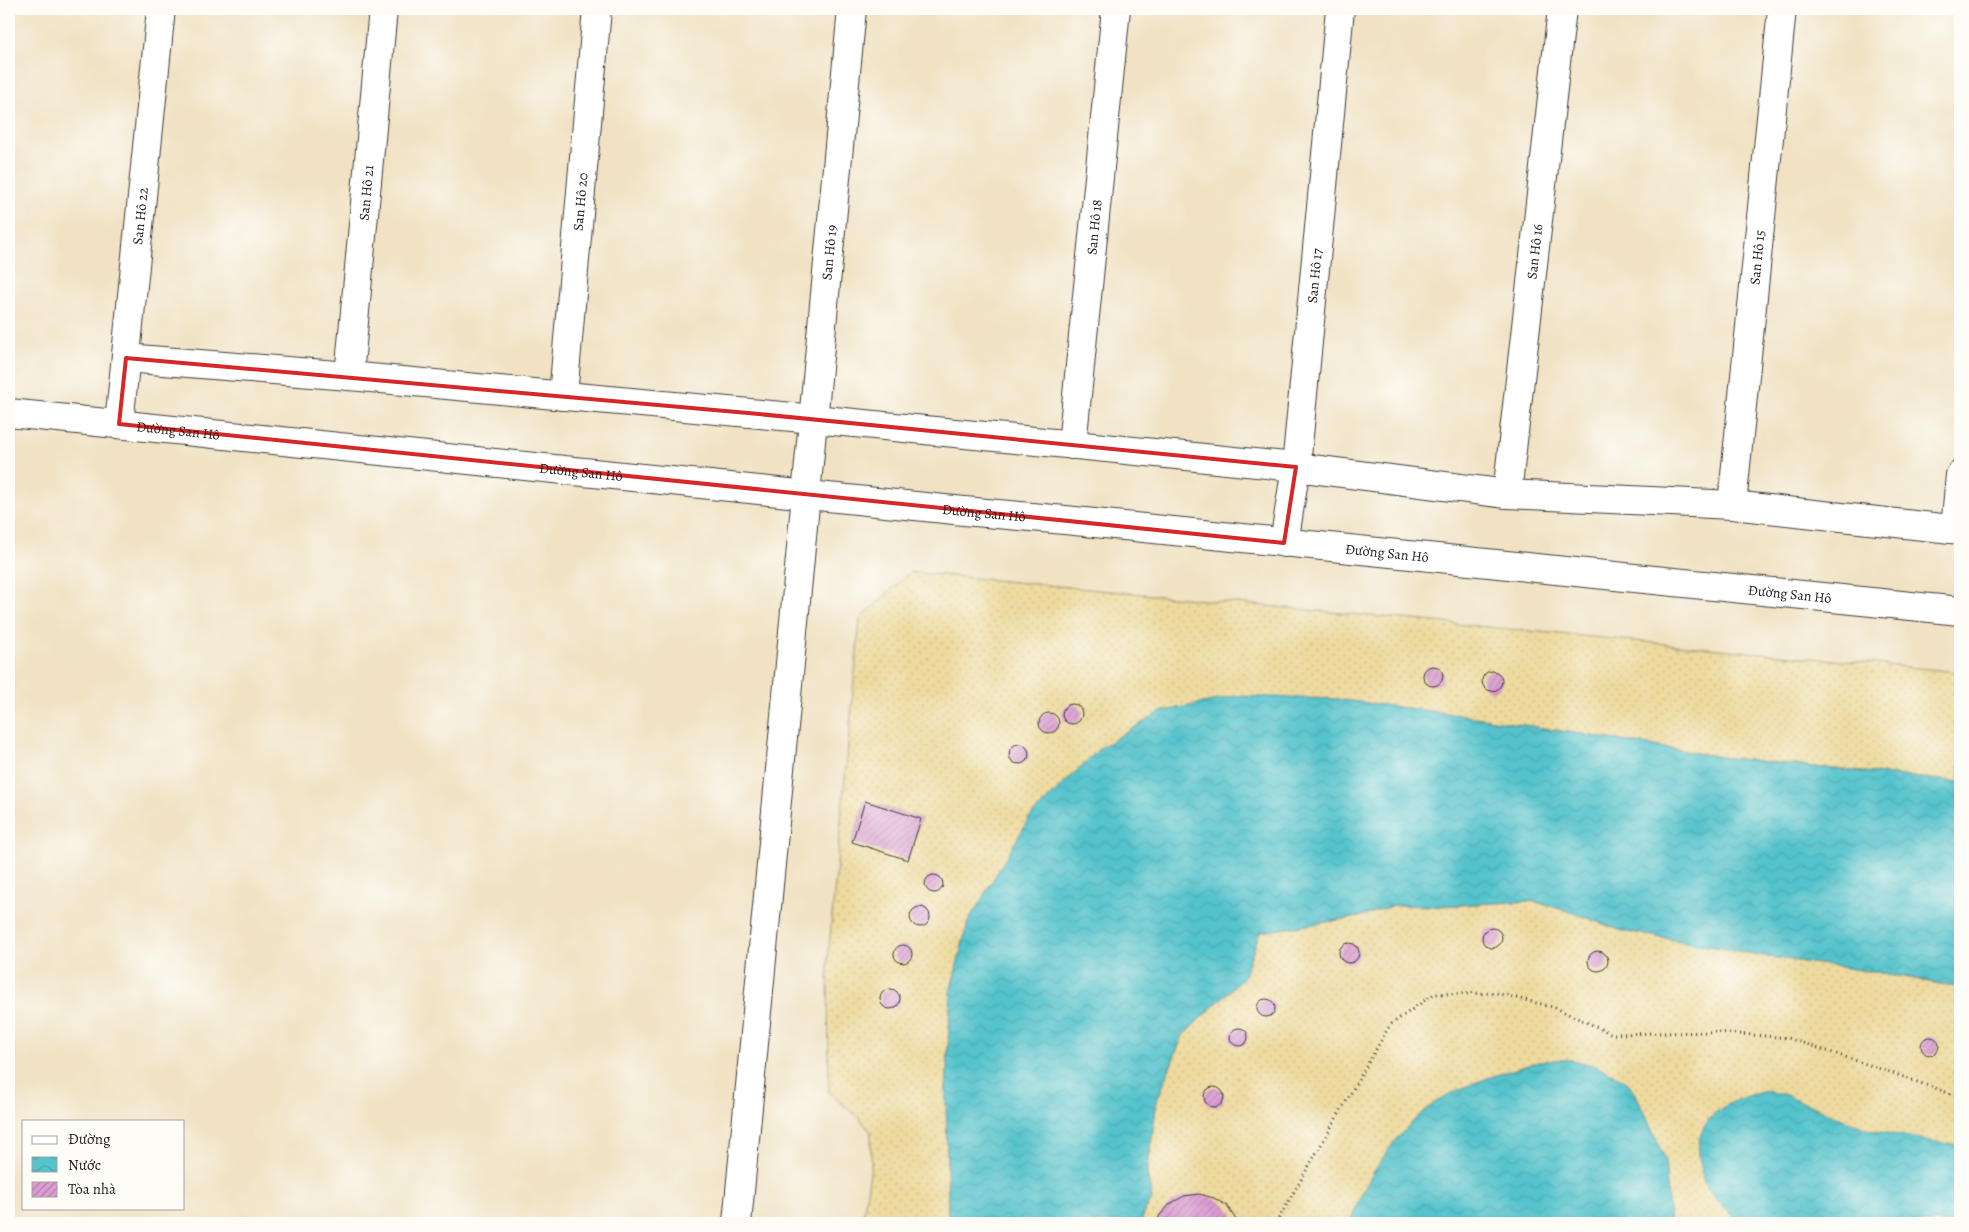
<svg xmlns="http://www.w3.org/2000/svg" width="1969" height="1232" font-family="Alegreya,serif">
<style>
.sand{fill:url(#sand-dots);stroke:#857b5d;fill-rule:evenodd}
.water{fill:url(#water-waves);stroke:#387074}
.building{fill:url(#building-hatch)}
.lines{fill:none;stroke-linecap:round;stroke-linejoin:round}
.minor-casing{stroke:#3c3a35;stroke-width:30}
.path{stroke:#3c3a35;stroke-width:3;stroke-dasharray:1 4;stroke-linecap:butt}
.minor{stroke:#fff;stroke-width:28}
.marked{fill:none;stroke:#d62828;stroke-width:4;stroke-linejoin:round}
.labels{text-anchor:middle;stroke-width:4;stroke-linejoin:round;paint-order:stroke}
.street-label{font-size:14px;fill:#1c1c1c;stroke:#fdfcf7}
</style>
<defs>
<pattern id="sand-dots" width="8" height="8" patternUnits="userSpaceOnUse" patternTransform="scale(1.25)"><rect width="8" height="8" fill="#eeda9e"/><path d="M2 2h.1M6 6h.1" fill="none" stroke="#ccba88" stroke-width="1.8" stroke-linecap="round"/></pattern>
<pattern id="water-waves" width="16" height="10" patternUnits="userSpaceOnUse" patternTransform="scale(1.25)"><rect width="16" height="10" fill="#55c3cc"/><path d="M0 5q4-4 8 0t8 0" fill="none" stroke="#49a7af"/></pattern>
<pattern id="building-hatch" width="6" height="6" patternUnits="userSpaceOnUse" patternTransform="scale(1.25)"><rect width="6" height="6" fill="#dc9cd2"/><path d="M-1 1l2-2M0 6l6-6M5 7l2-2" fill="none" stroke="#b27eaa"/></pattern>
</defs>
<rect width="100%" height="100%" fill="#fdfcf7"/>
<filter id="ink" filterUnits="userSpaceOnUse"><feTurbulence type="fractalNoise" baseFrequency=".02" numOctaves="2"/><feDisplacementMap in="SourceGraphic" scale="10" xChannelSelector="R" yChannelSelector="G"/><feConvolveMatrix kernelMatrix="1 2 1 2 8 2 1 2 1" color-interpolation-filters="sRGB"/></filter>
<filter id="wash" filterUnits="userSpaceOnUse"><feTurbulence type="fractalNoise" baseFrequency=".0096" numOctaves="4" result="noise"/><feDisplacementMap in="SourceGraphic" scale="20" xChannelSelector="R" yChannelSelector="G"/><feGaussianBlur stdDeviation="1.12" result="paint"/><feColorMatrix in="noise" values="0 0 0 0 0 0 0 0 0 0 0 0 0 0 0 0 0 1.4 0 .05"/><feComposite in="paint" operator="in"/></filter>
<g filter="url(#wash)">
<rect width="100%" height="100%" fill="#f0e2c3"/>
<g class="sand">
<path d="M910 572 1960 672V782L1728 758 1462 715 968 922 951 989 946 1091 948 1223H862L871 1166V1132L857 1116 829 1093 828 958 860 619ZM865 801 921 819 908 859 852 842Z"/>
<polygon points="1532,901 1571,912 1960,988 1960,1223 1143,1223 1142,1216 1152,1199 1147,1174 1157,1100 1183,1035 1243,978 1260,932 1359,917 1394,905 1438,906"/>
</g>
<g class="water">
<polygon points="1236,696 1336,699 1462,715 1728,758 1960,782 1960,988 1902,976 1769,957 1619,930 1571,912 1532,901 1438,906 1394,905 1359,917 1260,932 1243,978 1183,1035 1157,1100 1147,1174 1152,1199 1142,1216 1143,1223 948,1223 946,1091 951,989 968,922 1030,817 1100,748 1160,712"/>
<path d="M1545 1060H1572L1596 1066 1624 1080 1635 1092 1665 1159 1670 1223H1350C1365 1177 1404 1118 1448 1095 1479 1079 1512 1070 1545 1060Z"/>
<path d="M1767 1091 1786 1095 1869 1130 1960 1146V1223H1742C1729 1213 1713 1199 1705 1184 1702 1178 1702 1169 1700 1162 1691 1116 1730 1099 1767 1091Z"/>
</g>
<g id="blocks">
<g class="building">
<circle cx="1433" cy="676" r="10"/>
<circle cx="1492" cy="681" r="10"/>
<circle cx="1072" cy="714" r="10"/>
<circle cx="1049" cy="723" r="10"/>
<circle cx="1019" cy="754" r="10"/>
<polygon points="865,801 921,819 908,860 852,842"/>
<circle cx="934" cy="884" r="9"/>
<circle cx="920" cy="917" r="10"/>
<circle cx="1492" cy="938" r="10"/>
<circle cx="1349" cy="953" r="10"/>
<circle cx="903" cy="954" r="9"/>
<circle cx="1598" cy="961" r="10"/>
<circle cx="890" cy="999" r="10"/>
<circle cx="1266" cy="1008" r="9"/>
<circle cx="1239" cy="1037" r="9"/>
<circle cx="1930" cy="1046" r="9"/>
<circle cx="1214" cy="1097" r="10"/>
<polygon points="1199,1194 1214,1198 1227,1206 1238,1223 1156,1223 1160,1215 1170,1204 1184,1196"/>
</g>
</g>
</g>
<g filter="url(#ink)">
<use href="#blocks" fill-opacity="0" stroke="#3c3a35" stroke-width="1"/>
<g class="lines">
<defs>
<g id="minor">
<polyline points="126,358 349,376 814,419 1296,467 1507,494 1732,505 1960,530"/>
<path id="s1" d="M349 376 383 9"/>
<path id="s2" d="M563 396 597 9"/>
<path id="s3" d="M9 413 964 511 1065 520 1960 611"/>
<path id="s4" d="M119 424 161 9"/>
<path id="s5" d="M1072 445 1116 9"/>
<path id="s6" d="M1507 494 1562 9"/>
<path id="s7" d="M1732 505 1782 9"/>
<polyline points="1955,529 1960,475"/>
<path id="s8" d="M1284 543 1296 467 1340 9"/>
<path id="s9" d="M737 1223 852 9"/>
</g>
</defs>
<use href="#minor" class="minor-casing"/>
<g class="path">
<polyline points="839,1220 873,1223"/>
<polyline points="1276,1223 1390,1025 1434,994 1496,993 1553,1007 1612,1034 1715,1032 1788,1038 1881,1069 1960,1097"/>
</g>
<use href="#minor" class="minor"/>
</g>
</g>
<path class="marked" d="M126 358 748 413 1296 467 1284 543 119 424Z"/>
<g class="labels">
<g class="street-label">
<text dy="5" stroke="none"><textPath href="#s1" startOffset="184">San Hô 21</textPath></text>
<text dy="5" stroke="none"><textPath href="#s2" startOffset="195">San Hô 20</textPath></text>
<text dy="5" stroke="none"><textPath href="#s4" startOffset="209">San Hô 22</textPath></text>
<text dy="5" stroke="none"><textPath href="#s5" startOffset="219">San Hô 18</textPath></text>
<text dy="5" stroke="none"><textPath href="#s9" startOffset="975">San Hô 19</textPath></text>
<text dy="5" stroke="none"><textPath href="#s6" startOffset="244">San Hô 16</textPath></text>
<text dy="5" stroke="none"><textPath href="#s7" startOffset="249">San Hô 15</textPath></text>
<text dy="5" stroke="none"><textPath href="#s8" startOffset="269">San Hô 17</textPath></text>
<text dy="5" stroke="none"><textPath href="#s3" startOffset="170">Đường San Hô</textPath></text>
<text dy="5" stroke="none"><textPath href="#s3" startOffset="575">Đường San Hô</textPath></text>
<text dy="5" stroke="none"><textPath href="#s3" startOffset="980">Đường San Hô</textPath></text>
<text dy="5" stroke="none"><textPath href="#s3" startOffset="1385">Đường San Hô</textPath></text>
<text dy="5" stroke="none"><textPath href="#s3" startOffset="1790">Đường San Hô</textPath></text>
</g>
</g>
<rect width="1969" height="1232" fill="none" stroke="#fdfcf7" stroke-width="30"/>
<rect x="22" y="1120" width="162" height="90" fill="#fdfcf7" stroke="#a3a29f"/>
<rect x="32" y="1136" width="25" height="8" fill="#ffffff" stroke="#a3a29f"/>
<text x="68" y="1144" font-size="15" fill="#1c1c1c">Đường</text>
<rect x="32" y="1157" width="25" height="15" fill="url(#water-waves)" stroke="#a3a29f"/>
<text x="68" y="1170" font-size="15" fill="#1c1c1c">Nước</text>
<rect x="32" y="1182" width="25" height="15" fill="url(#building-hatch)" stroke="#a3a29f"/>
<text x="68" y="1194" font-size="15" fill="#1c1c1c">Tòa nhà</text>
</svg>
